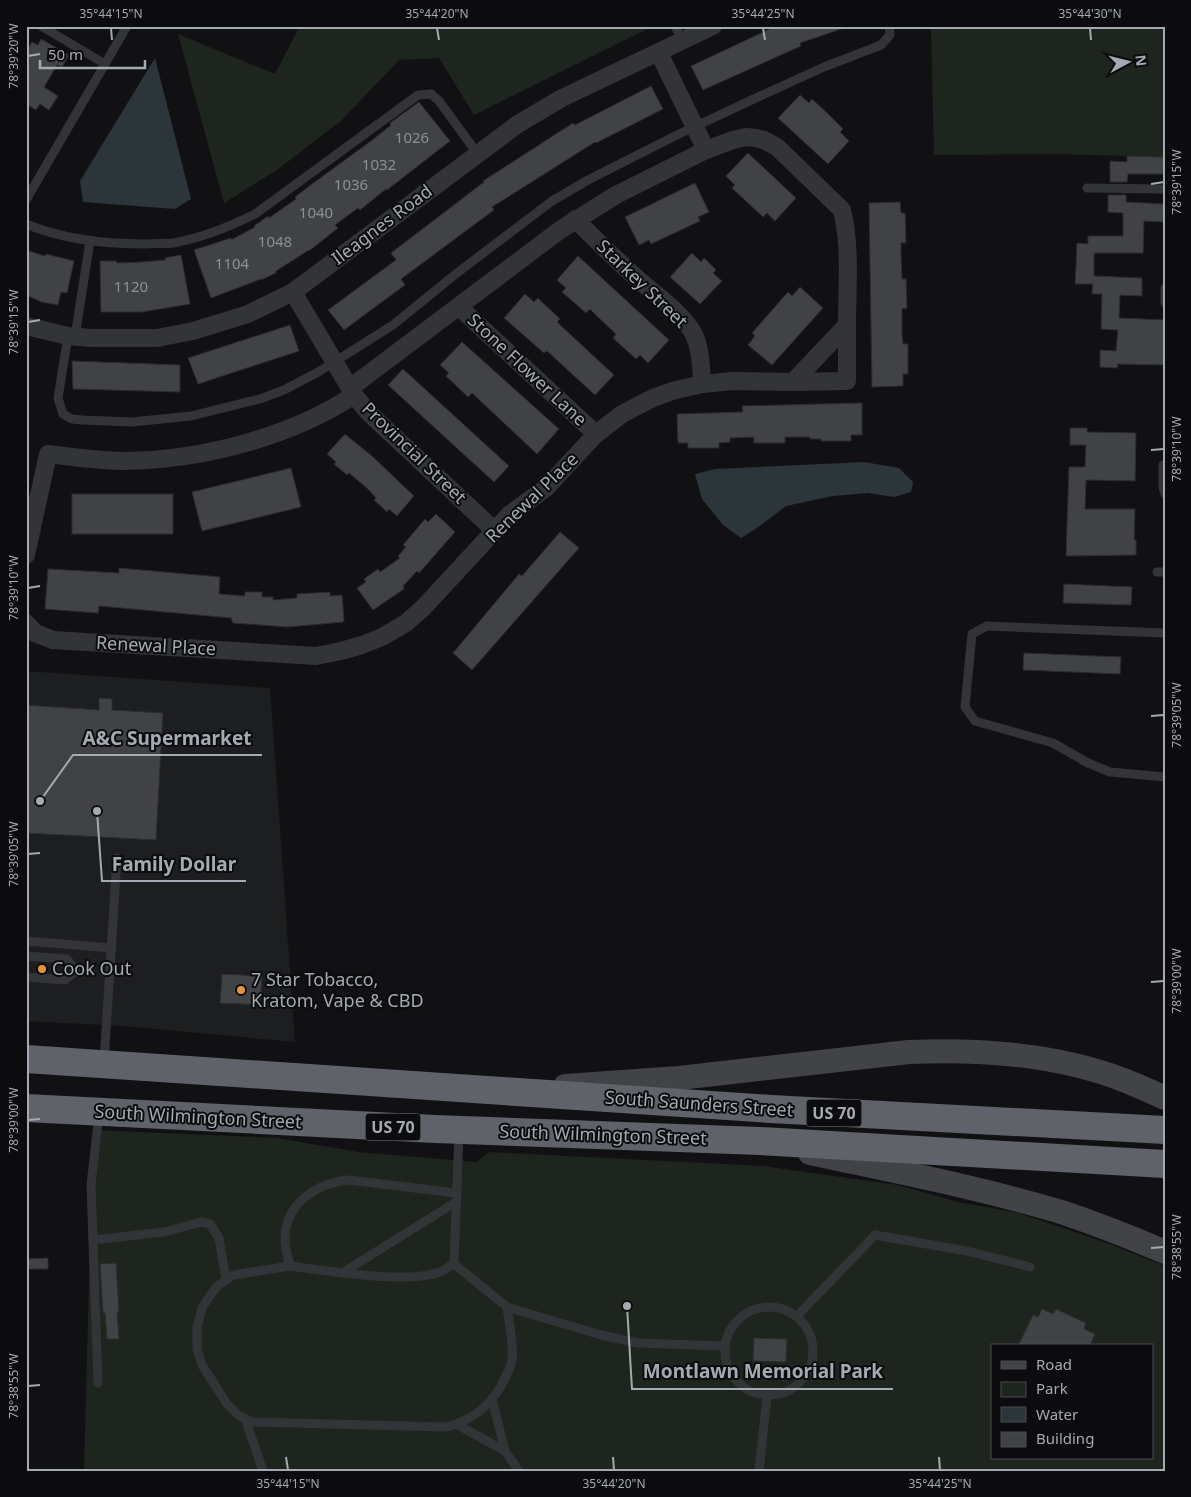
<svg xmlns="http://www.w3.org/2000/svg" width="1191" height="1497" font-family="'Noto Sans',sans-serif">
<style>
.built{fill:#1d1e1f}
.green{fill:#1e251e;fill-rule:evenodd}
.water{fill:#2c353a}
.building{fill:#404246;stroke:#2b2c2e}
.lines{fill:none;stroke-linecap:round;stroke-linejoin:round}
.lane{stroke:#333437;stroke-width:9}
.street{stroke:#333437;stroke-width:18}
.secondary{stroke:#414347;stroke-width:24}
.highway{stroke:#5f6268;stroke-width:28}
.ticks{fill:none;stroke:#a4aab2;stroke-width:2}
.poi-dot{fill:#e0953c;stroke:#0c0c0e;stroke-width:2}
.labels{text-anchor:middle;stroke-width:4;stroke-linejoin:round;paint-order:stroke}
.number-label{font-size:15px;fill:#8b9097}
.shield{fill:#0c0c0e;stroke:#767b81;stroke-width:1}
.shield-label{font-size:16px;font-weight:bold;fill:#a4aab2}
.street-label{font-size:18px;fill:#a4aab2;stroke:#0c0c0e}
.poi-label{font-size:18px;fill:#a4aab2;stroke:#0c0c0e;text-anchor:start}
.leader{fill:none;stroke:#a4aab2;stroke-width:2}
.callout-dot{fill:#a4aab2;stroke:#0c0c0e;stroke-width:2}
.callout-label{font-size:19px;text-anchor:middle;font-weight:bold;fill:#a4aab2;stroke:#0c0c0e;stroke-width:4;stroke-linejoin:round;paint-order:stroke}
.neatline{fill:none;stroke:#a4aab2;stroke-width:2}
.ticks-label{font-size:12px;text-anchor:middle;fill:#a4aab2}
</style>
<rect width="100%" height="100%" fill="#111113"/>
<polygon class="built" points="26,671 270,688 295,1042 123,1026 26,1021"/>
<g class="green">
<polygon points="300,26 653,26 474,115 439,58 399,60 342,120 277,170 224,203 178,34 275,74"/>
<polygon points="931,26 1165,26 1165,157 1055,154 934,155"/>
<path d="M93 1130 277 1138 358 1152 476 1162 490 1152 763 1166 898 1185 958 1202 1019 1213 1107 1243 1165 1266V1471H84ZM992 1346H1152V1458H992Z"/>
</g>
<g class="water">
<polygon points="155,58 191,199 175,209 83,202 80,181"/>
<polygon points="864,462 899,468 913,482 911,492 894,497 868,493 833,496 786,506 757,528 741,538 723,525 702,499 695,474 715,469"/>
</g>
<g class="building">
<polygon points="776,26 843,26 844,28 800,43 801,46 703,90 691,66"/>
<polygon points="41,39 69,55 62,67 57,65 44,87 58,96 49,110 40,104 36,110 26,104 26,52 32,42 38,45"/>
<polygon points="651,86 663,109 596,143 595,142 492,207 494,210 401,279 405,285 344,330 328,310 396,260 391,253 484,182 483,181 573,123 575,125"/>
<polygon points="800,95 809,103 812,99 826,112 843,129 840,132 849,141 828,164 778,118"/>
<polygon points="419,102 450,141 387,190 386,189 360,210 358,208 335,225 338,228 309,251 309,250 276,271 276,273 261,280 261,279 211,298 194,250 231,238 231,240 255,227 254,226 268,216 269,218 296,199 295,197 312,184 371,141 391,125 390,123"/>
<polygon points="748,153 796,198 775,221 767,213 763,217 732,188 735,185 726,176"/>
<polygon points="1127,156 1165,157 1165,174 1128,174 1127,182 1110,182 1110,161 1127,162"/>
<polygon points="695,183 709,212 698,217 700,221 651,244 649,240 639,245 625,217"/>
<polygon points="1108,195 1126,195 1126,202 1165,204 1165,222 1144,221 1143,253 1094,253 1094,276 1142,278 1142,296 1120,295 1119,318 1165,320 1165,365 1118,364 1117,368 1100,367 1100,350 1116,351 1118,330 1101,329 1102,294 1092,294 1093,284 1075,284 1076,267 1077,243 1088,244 1088,236 1123,236 1123,213 1108,212"/>
<polygon points="900,202 901,213 905,213 906,243 901,243 901,255 902,279 906,279 907,308 902,309 902,333 903,344 908,344 908,374 903,374 903,386 872,387 869,203"/>
<polygon points="26,250 45,256 46,254 74,261 67,293 61,292 58,305 42,302 26,295"/>
<polygon points="692,253 701,262 704,258 716,270 713,273 722,281 700,304 670,277"/>
<polygon points="181,255 190,304 142,312 101,312 100,261 116,261 117,263 141,262 165,260 165,258"/>
<polygon points="578,256 669,340 648,363 640,355 636,359 613,338 616,334 598,317 590,309 586,313 562,292 566,288 557,280"/>
<polygon points="800,287 823,308 772,365 748,345 755,336 752,333 788,292 792,296"/>
<polygon points="525,294 534,302 538,298 543,303 560,319 557,322 614,375 595,395 547,351 544,353 504,318"/>
<polygon points="290,325 299,351 198,384 188,358"/>
<polygon points="462,342 559,429 537,454 472,393 468,397 446,376 449,373 440,365"/>
<polygon points="72,361 180,365 180,392 73,389"/>
<polygon points="403,369 509,466 494,482 388,385"/>
<polygon points="862,403 862,435 851,435 851,441 821,441 821,439 810,439 810,437 785,437 785,443 754,443 754,437 730,438 730,442 719,443 719,448 688,448 688,443 678,443 677,414 743,412 742,406"/>
<polygon points="1070,428 1087,428 1087,432 1136,433 1135,481 1086,480 1085,509 1135,509 1134,540 1136,540 1136,555 1066,556 1069,467 1085,467 1086,445 1070,445"/>
<polygon points="344,435 346,435 372,456 414,496 397,516 389,509 387,512 374,500 376,498 368,489 349,473 347,475 334,464 336,462 327,454"/>
<polygon points="291,468 301,507 202,531 192,492"/>
<rect x="72" y="494" width="101" height="40"/>
<polygon points="436,514 455,532 419,573 417,571 403,586 404,589 373,610 357,588 366,582 364,579 378,569 380,572 400,558 398,556 406,547 403,545 425,519 428,522"/>
<polygon points="560,532 579,548 472,670 453,653 519,574 522,576"/>
<polygon points="119,568 220,577 219,594 245,596 245,592 262,592 262,597 273,597 273,600 297,598 297,594 330,592 330,596 342,595 344,620 343,622 288,627 233,623 231,618 99,606 98,613 45,609 48,569 119,573"/>
<polygon points="1064,584 1132,587 1131,605 1063,603"/>
<polygon points="1024,653 1121,657 1120,674 1023,670"/>
<polygon points="99,698 112,699 112,710 163,713 156,840 26,833 26,705 99,710"/>
<polygon points="222,974 262,976 260,1005 220,1003"/>
<polygon points="48,1258 48,1269 26,1269 26,1259"/>
<polygon points="116,1263 119,1312 117,1312 119,1339 107,1339 105,1313 103,1313 100,1264"/>
<polygon points="1042,1309 1053,1314 1056,1309 1086,1323 1084,1329 1095,1334 1090,1346 1018,1346 1033,1315 1038,1317"/>
<polygon points="754,1338 787,1339 786,1362 753,1361"/>
</g>
<g class="lines">
<g class="lane">
<polyline points="41,26 105,64"/>
<polyline points="675,26 682,40"/>
<polyline points="1087,188 1165,189"/>
<polyline points="26,200 127,26"/>
<path d="M26 224C64 240 105 244 146 244 155 243 164 244 173 243 202 238 229 227 255 214L418 95 431 94 439 101 477 153"/>
<polyline points="1165,288 1165,303"/>
<polyline points="68,336 58,398 63,414 72,419 82,420 132,422 191,416 260,399 284,390 320,371 393,325 457,273 552,201 588,180 677,135 769,92 824,67 881,45 890,35 889,26"/>
<polyline points="75,337 90,241"/>
<polyline points="1163,465 1163,487 1165,494"/>
<polyline points="1157,572 1165,572"/>
<polyline points="1165,633 987,626 972,634 965,707 975,721 1053,743 1088,763 1110,772 1165,777"/>
<polyline points="26,941 112,948"/>
<polyline points="26,956 67,959 76,971 65,980 26,977"/>
<polyline points="104,1062 117,858"/>
<polyline points="459,1133 454,1264 507,1307 601,1335 638,1343 725,1346"/>
<path d="M456 1202 342 1273 290 1266 233 1275 216 1287 203 1306 197 1326V1349L202 1365 227 1404 238 1415 252 1422 446 1427C475 1420 494 1403 506 1376 508 1371 511 1366 512 1361 514 1343 509 1324 507 1307"/>
<polyline points="93,1240 164,1232 201,1222 210,1224 219,1238 226,1280"/>
<path d="M290 1266C288 1257 285 1248 285 1239 285 1203 317 1183 349 1180L456 1193"/>
<path d="M343 1273C369 1276 415 1281 440 1272 445 1270 449 1266 454 1264"/>
<circle cx="769" cy="1351" r="44"/>
<polyline points="797,1316 875,1235 967,1251 1030,1267"/>
<polyline points="98,1383 91,1185 99,1114"/>
<polyline points="492,1399 505,1451"/>
<polyline points="245,1418 263,1471"/>
<polyline points="456,1424 505,1451 519,1471"/>
<polyline points="759,1471 767,1396"/>
</g>
<g class="street">
<polyline points="659,53 706,150"/>
<path d="M575 219C596 240 617 261 639 280 657 296 679 311 692 331 701 346 701 367 702 384"/>
<polyline points="293,292 354,395 369,413 495,531"/>
<polyline points="459,307 596,434"/>
<polyline points="26,326 68,336 90,338 157,338 193,331 248,314 293,292 518,124 562,98 713,26"/>
<polyline points="793,382 847,381 847,325"/>
<path d="M26 555 48 454C74 457 99 461 125 461 201 460 291 437 354 395"/>
<path d="M26 623 35 633 53 640 316 656 341 651 362 645 382 637 406 623 423 608 510 514 546 488 596 434 622 414 653 398 672 391 702 384 733 381 793 382 847 325C847 287 851 247 842 210L777 147 764 140 756 138 746 137 733 140 706 150 616 195 560 230 350 388"/>
</g>
<g class="secondary">
<path d="M565 1086 679 1078 909 1052C981 1049 1058 1054 1126 1081 1139 1086 1152 1092 1165 1098"/>
<path d="M810 1153C893 1171 977 1187 1058 1211 1095 1223 1130 1237 1165 1252"/>
</g>
<g class="highway">
<polyline points="26,1059 771,1109 1165,1130"/>
<polyline points="26,1108 435,1129 760,1141 1165,1164"/>
</g>
</g>
<path class="ticks" d="M111 28 112 40M437 28 439 40M763 28 765 40M1090 28 1091 40M28 56 40 54M1151 184 1164 182M28 322 40 320M1151 450 1164 449M28 588 40 586M1151 716 1164 715M28 854 40 853M1151 982 1164 981M28 1120 40 1119M1151 1248 1164 1247M28 1386 40 1385M286 1457 288 1470M613 1457 614 1470M939 1457 940 1470"/>
<g class="poi-dot">
<circle cx="42" cy="969" r="5"/>
<circle cx="241" cy="990" r="5"/>
</g>
<g class="labels">
<g class="number-label">
<text x="412" y="143">1026</text>
<text x="379" y="170">1032</text>
<text x="351" y="190">1036</text>
<text x="316" y="218">1040</text>
<text x="275" y="247">1048</text>
<text x="232" y="269">1104</text>
<text x="131" y="292">1120</text>
</g>
<g class="shield">
<rect x="806.5" y="1099.5" width="55" height="27" rx="4"/>
<rect x="365.5" y="1113.5" width="55" height="27" rx="4"/>
</g>
<g class="shield-label">
<text x="834" y="1119">US 70</text>
<text x="393" y="1133">US 70</text>
</g>
<g class="street-label">
<text transform="translate(382 225) rotate(-37)" y="6">Ileagnes Road</text>
<text transform="translate(642 284) rotate(44)" y="6">Starkey Street</text>
<text transform="translate(527 370) rotate(43)" y="6">Stone Flower Lane</text>
<text transform="translate(414 453) rotate(44)" y="6">Provincial Street</text>
<text transform="translate(532 498) rotate(-44)" y="6">Renewal Place</text>
<text transform="translate(156 646) rotate(3)" y="6">Renewal Place</text>
<text transform="translate(699 1104) rotate(4)" y="6">South Saunders Street</text>
<text transform="translate(198 1117) rotate(3)" y="6">South Wilmington Street</text>
<text transform="translate(603 1135) rotate(2)" y="6">South Wilmington Street</text>
</g>
<g class="poi-label">
<text x="52" y="975">Cook Out</text>
<text x="251" y="986">7 Star Tobacco,<tspan x="251" dy="21">Kratom, Vape &amp; CBD</tspan></text>
</g>
</g>
<path class="leader" d="M40 801L73 755H262M97 811L102 881H246M627 1306L632 1389H893"/>
<g class="callout-dot">
<circle cx="40" cy="801" r="5"/>
<circle cx="97" cy="811" r="5"/>
<circle cx="627" cy="1306" r="5"/>
</g>
<g class="callout-label">
<text x="167" y="745">A&amp;C Supermarket</text>
<text x="174" y="871">Family Dollar</text>
<text x="763" y="1378">Montlawn Memorial Park</text>
</g>
<rect width="1191" height="1497" fill="none" stroke="#0c0c0e" stroke-width="55"/>
<rect x="991" y="1344" width="162" height="115" fill="#0c0c0e" stroke="#494b50"/>
<rect x="1001" y="1361" width="25" height="8" fill="#414347" stroke="#494b50"/>
<text x="1036" y="1370" font-size="15" fill="#a4aab2">Road</text>
<rect x="1001" y="1382" width="25" height="15" fill="#1e251e" stroke="#494b50"/>
<text x="1036" y="1394" font-size="15" fill="#a4aab2">Park</text>
<rect x="1001" y="1407" width="25" height="15" fill="#2c353a" stroke="#494b50"/>
<text x="1036" y="1420" font-size="15" fill="#a4aab2">Water</text>
<rect x="1001" y="1432" width="25" height="15" fill="#404246" stroke="#494b50"/>
<text x="1036" y="1444" font-size="15" fill="#a4aab2">Building</text>
<g transform="translate(1128 62) rotate(83)" stroke="#0c0c0e" stroke-width="4" paint-order="stroke">
<path d="M0-4L9 19L0 12L-9 19Z" fill="#a4aab2"/>
<text y="-8" font-size="14" font-weight="bold" text-anchor="middle" fill="#a4aab2">N</text>
</g>
<path d="M40 60v8h105v-8" fill="none" stroke="#a4aab2" stroke-width="2.5"/>
<text x="48" y="60" font-size="15" fill="#a4aab2" stroke="#0c0c0e" stroke-width="4" paint-order="stroke">50 m</text>
<rect x="28" y="28" width="1136" height="1442" class="neatline"/>
<g class="ticks-label">
<text x="111" y="18">35°44'15"N</text>
<text x="437" y="18">35°44'20"N</text>
<text x="763" y="18">35°44'25"N</text>
<text x="1090" y="18">35°44'30"N</text>
<text transform="translate(14 56) rotate(-90)" y="4">78°39'20"W</text>
<text transform="translate(1177 182) rotate(-90)" y="4">78°39'15"W</text>
<text transform="translate(14 322) rotate(-90)" y="4">78°39'15"W</text>
<text transform="translate(1177 449) rotate(-90)" y="4">78°39'10"W</text>
<text transform="translate(14 588) rotate(-90)" y="4">78°39'10"W</text>
<text transform="translate(1177 715) rotate(-90)" y="4">78°39'05"W</text>
<text transform="translate(14 854) rotate(-90)" y="4">78°39'05"W</text>
<text transform="translate(1177 981) rotate(-90)" y="4">78°39'00"W</text>
<text transform="translate(14 1120) rotate(-90)" y="4">78°39'00"W</text>
<text transform="translate(1177 1247) rotate(-90)" y="4">78°38'55"W</text>
<text transform="translate(14 1386) rotate(-90)" y="4">78°38'55"W</text>
<text x="288" y="1488">35°44'15"N</text>
<text x="614" y="1488">35°44'20"N</text>
<text x="940" y="1488">35°44'25"N</text>
</g>
</svg>
